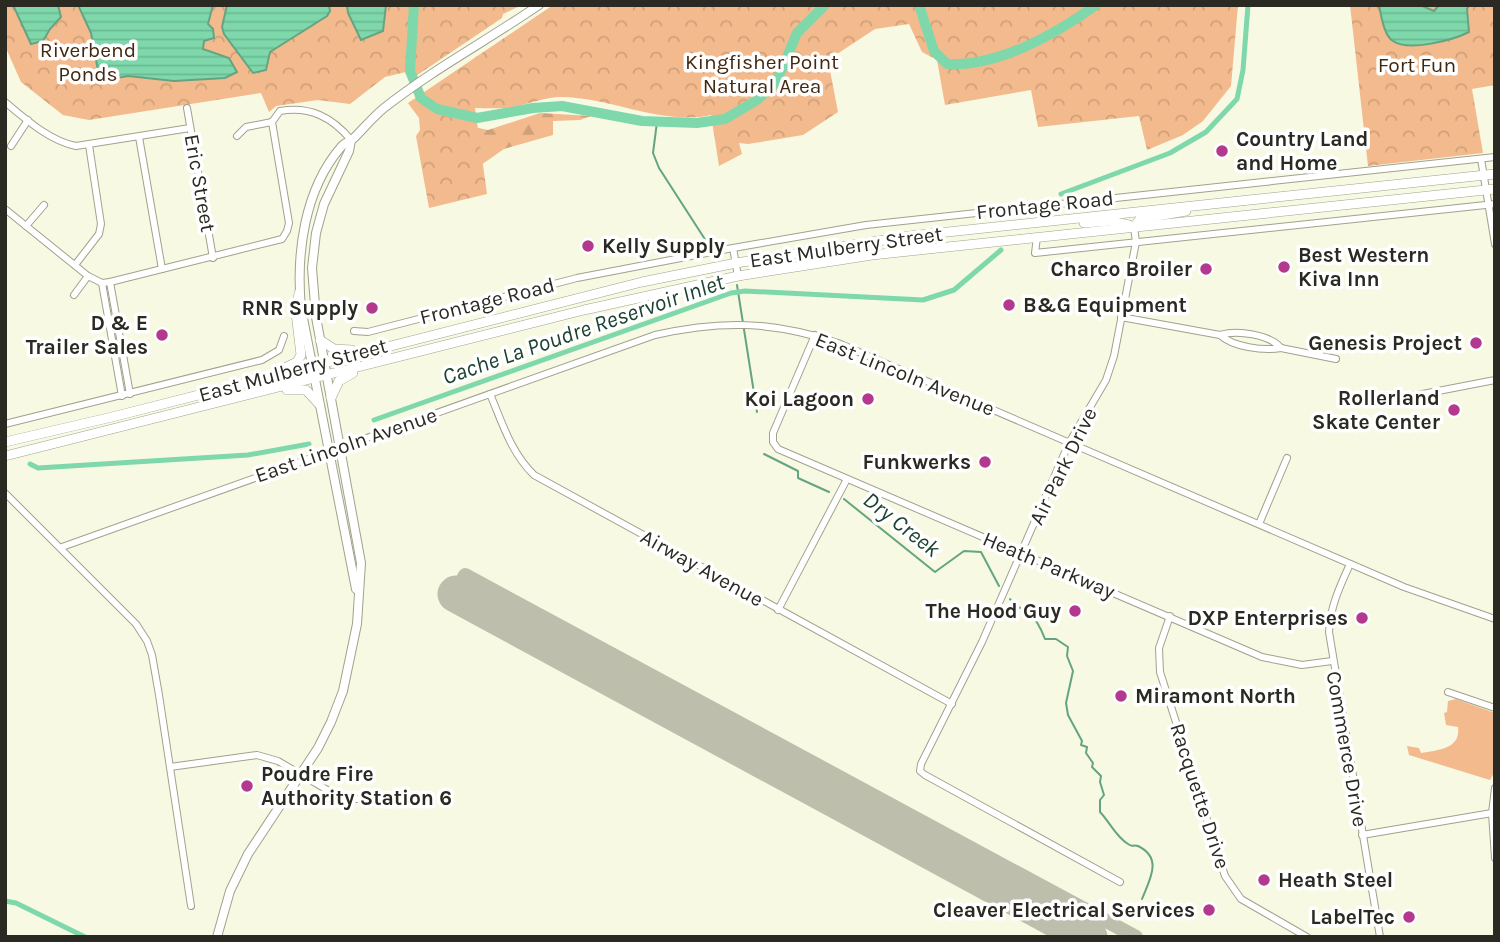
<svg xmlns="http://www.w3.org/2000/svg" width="1500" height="942" font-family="Karla,sans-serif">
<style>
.green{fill:#f3ba8d}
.forest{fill:url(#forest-firs)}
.park{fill:url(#park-crowns)}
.water{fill:url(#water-rules);stroke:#65a482;stroke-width:2}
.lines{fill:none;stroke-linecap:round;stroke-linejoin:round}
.stream{stroke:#65a482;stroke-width:2}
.canal{stroke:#7ed8ab;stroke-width:5}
.river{stroke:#7ed8ab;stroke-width:10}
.taxiway{stroke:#bdbeac;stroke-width:14}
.runway{stroke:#bdbeac;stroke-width:37}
.minor-casing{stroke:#a0a28d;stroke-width:8}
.major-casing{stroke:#a0a28d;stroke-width:10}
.highway-casing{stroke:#a0a28d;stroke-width:10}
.minor{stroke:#fff;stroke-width:6}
.major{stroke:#fff;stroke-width:8}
.highway{stroke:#fff;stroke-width:9}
.poi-dot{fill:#b2398d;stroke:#fff;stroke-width:2.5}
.labels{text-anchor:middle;stroke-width:7;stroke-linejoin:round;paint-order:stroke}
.park-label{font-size:21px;fill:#432810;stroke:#fff}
.poi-label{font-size:21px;font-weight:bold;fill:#2a2a22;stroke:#fff;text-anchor:end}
.street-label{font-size:21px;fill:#2a2a22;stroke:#fff}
.water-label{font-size:23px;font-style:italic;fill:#1b4230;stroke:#fff}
</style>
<defs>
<pattern id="forest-firs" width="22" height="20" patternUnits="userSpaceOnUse" patternTransform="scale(1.75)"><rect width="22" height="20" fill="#f3ba8d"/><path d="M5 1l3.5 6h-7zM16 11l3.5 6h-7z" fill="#d0a079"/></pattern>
<pattern id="park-crowns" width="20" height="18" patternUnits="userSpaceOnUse" patternTransform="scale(1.75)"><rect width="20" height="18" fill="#f3ba8d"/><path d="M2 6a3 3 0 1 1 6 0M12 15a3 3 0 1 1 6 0" fill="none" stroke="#d0a079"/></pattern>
<pattern id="water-rules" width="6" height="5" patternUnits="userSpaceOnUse" patternTransform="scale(1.75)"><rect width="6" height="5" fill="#7ed8ab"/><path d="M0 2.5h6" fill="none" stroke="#6dba93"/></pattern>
</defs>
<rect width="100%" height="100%" fill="#f7f9e3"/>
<path class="green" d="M1456 699 1495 713V771L1490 780 1409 755 1407 746 1419 748 1421 753C1438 750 1461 749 1458 727L1446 725 1444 713 1447 712 1448 701Z"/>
<polygon class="forest" points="540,113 591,116 580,120 553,121 553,135 504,149 442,192 437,119 488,130"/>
<g class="park">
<polygon points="5,5 522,5 503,14 502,18 413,78 410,71 385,77 350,104 318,100 276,106 269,112 261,93 89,120 63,115 21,82 5,46"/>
<path d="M553 5H1238L1231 86 1203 121 1183 135 1147 150 1139 116 1038 127 1031 90 945 105 937 60 922 52 909 24 875 29 828 60 838 112 803 135 748 144 739 143 742 154 719 166 711 115C661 126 611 97 561 97 545 97 529 104 513 107 501 109 488 108 475 108L487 194 429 208 416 136 420 130 419 118 408 103Z"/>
<polygon points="1350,5 1495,5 1495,85 1472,89 1483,153 1368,166"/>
</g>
<g class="water">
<polygon points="13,5 58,5 61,17 50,29 43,41 31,44"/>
<polygon points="78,5 213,5 208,24 213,29 214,38 204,41 203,49 229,58 237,72 225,78 174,81 128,76 100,81 91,33"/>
<polygon points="227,5 329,5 330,11 327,16 270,52 266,70 253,73 224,34 222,27"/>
<polygon points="347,5 386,5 383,31 361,40 348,13"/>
<path d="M1379 5H1420L1434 11 1439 5H1469L1467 9 1469 32C1453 40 1409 52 1393 41 1384 36 1381 15 1379 5Z"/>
</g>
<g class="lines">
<g class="stream">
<polyline points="657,122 653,153 659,168 708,244"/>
<polyline points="737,285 757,412"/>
<polyline points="764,454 798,471 798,478 829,492"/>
<polyline points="844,499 935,572 964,551 981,552 999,586"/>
<path d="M1010 599C1015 608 1021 607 1029 613 1036 619 1042 631 1045 639H1056L1068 647 1067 656 1073 671 1066 703 1068 715 1082 741 1081 745 1087 747 1086 753 1093 763 1092 767 1101 776 1100 782 1104 795 1100 800V812C1109 821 1116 837 1128 844 1134 848 1132 844 1138 846 1163 858 1150 879 1142 899"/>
</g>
<g class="canal">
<polyline points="1061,194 1170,153 1206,132 1237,99 1243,70 1248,5"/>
<polyline points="374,420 731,293 745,291 923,300 954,290 1001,250"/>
<polyline points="30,464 38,468 248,455 309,444"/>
<polyline points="5,901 16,903 85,937"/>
</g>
<g class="river">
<polyline points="414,5 410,71 421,98 437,109 477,118 533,108 562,106 642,121 697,123 725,119 757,100 776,83 797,33 825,5"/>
<path d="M919 5 934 51 947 64C998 67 1056 34 1096 5"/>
</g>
<polyline class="taxiway" points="456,594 465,575 1136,937"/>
<polyline class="runway" points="456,594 1089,937"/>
<defs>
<g id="minor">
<path d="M5 102C25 119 50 141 76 146L190 128"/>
<polyline points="187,108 213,258"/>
<polyline points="237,136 246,127 272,122"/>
<polyline points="139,137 162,269"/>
<polyline points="11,146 28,120"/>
<polyline points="1481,159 1495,244"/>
<path d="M5 209 88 276 102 283 110 282 282 239 287 231 289 223 272 122 280 111C310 106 332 117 351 140"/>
<polyline points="26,226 44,205"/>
<polyline points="1037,237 1035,253 1495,204"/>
<polyline points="733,248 738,276"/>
<polyline points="75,265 99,234 101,224 89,145"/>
<polyline points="110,282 130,394"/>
<polyline points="102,283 122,396"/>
<polyline points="74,295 88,276"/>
<path d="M1121 317 1220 335C1237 330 1269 334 1281 348 1263 351 1233 347 1220 335"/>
<polyline points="354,331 368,332 577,278 733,248 866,225 1495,157"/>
<polyline points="815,335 773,433 773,442 778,449 1262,657 1302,665 1332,661"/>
<polyline points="1281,348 1336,359"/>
<path d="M490 394C502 422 511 453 534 475L952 704"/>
<polyline points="1376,403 1495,380"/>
<polyline points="5,424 262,360 279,350 284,336"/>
<polyline points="5,493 136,624 147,641 152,655 159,695 191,906"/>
<polyline points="1259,524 1287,458"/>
<path d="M62 547 655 335C721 320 773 321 838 343L1404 587 1495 619"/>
<path d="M1350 564C1340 586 1330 607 1329 632L1380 937"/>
<polyline points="778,610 847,479"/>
<polyline points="1170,616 1159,648 1160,672 1225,876 1241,899 1307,937"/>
<polyline points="1448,692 1495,708"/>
<polyline points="170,767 257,755 278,761 341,798 408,802"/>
<polyline points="1495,788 1492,813 1495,858"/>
<polyline points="1362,835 1492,813"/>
<polyline points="1120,882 925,775 920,771 921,764 982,642 1069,443 1106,380 1114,356 1136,242 1134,227"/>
</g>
<g id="major">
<path d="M356 589 301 308C296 254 304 190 341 147 344 143 350 141 354 138 364 128 373 117 384 108 432 70 488 40 539 5"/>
<polyline points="217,937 230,891 248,854 318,748 331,722 343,691 357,624 361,563 316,317 312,268 316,233 324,204 349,151 351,140"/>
</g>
<g id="highway">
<polyline points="1084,223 1110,221 1129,225"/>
<polyline points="1134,227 1140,219 1186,211"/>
<polyline points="320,340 334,349 352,350"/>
<polyline points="284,368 297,362 301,355 296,313 299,293"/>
<polyline points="287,390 306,390 319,404"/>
<polyline points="331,398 339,381 353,373"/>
<polyline points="5,442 112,417 642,282 736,263 910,236 1495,174"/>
<polyline points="5,456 584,310 738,276 872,255 1495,189"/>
</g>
</defs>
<use href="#minor" class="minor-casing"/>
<use href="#major" class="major-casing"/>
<use href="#highway" class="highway-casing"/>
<use href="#minor" class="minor"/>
<use href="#major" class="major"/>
<use href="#highway" class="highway"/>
</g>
<g class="poi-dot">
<circle cx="1222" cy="151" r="7"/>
<circle cx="588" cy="246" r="7"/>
<circle cx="1284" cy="267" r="7"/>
<circle cx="1206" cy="269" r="7"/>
<circle cx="1009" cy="305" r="7"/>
<circle cx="372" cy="308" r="7"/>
<circle cx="162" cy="335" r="7"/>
<circle cx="1476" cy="343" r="7"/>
<circle cx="868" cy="399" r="7"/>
<circle cx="1454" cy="410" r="7"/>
<circle cx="985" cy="462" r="7"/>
<circle cx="1075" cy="611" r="7"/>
<circle cx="1362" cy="618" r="7"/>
<circle cx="1121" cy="696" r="7"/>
<circle cx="247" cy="786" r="7"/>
<circle cx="1264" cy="880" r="7"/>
<circle cx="1209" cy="910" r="7"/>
<circle cx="1409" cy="917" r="7"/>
</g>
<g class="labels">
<g class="park-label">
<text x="88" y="57">Riverbend<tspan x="88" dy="24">Ponds</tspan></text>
<text x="762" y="69">Kingfisher Point<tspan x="762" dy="24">Natural Area</tspan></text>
<text x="1417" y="72">Fort Fun</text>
</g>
<g class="poi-label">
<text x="1236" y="146" text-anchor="start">Country Land<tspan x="1236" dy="24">and Home</tspan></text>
<text x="602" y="253" text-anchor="start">Kelly Supply</text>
<text x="1298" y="262" text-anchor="start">Best Western<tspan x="1298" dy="24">Kiva Inn</tspan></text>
<text x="1192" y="276">Charco Broiler</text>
<text x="1023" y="312" text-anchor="start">B&amp;G Equipment</text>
<text x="358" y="315">RNR Supply</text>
<text x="148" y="330">D &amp; E<tspan x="148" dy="24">Trailer Sales</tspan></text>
<text x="1462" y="350">Genesis Project</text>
<text x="1440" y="405">Rollerland<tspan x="1440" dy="24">Skate Center</tspan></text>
<text x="854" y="406">Koi Lagoon</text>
<text x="971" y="469">Funkwerks</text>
<text x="1061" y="618">The Hood Guy</text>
<text x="1348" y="625">DXP Enterprises</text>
<text x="1135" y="703" text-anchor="start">Miramont North</text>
<text x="261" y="781" text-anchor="start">Poudre Fire<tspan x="261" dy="24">Authority Station 6</tspan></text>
<text x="1278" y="887" text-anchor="start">Heath Steel</text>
<text x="1195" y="917">Cleaver Electrical Services</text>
<text x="1395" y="924">LabelTec</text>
</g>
<g class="street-label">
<text transform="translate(200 183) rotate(80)" y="7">Eric Street</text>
<text transform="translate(1045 205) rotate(-6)" y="7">Frontage Road</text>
<text transform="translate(846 247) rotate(-8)" y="7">East Mulberry Street</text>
<text transform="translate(487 301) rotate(-14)" y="7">Frontage Road</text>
<text transform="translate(293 370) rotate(-15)" y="7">East Mulberry Street</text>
<text transform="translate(905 374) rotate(22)" y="7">East Lincoln Avenue</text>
<text transform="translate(346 445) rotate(-19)" y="7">East Lincoln Avenue</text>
<text transform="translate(1063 466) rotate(-64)" y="7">Air Park Drive</text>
<text transform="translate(1049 565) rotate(23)" y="7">Heath Parkway</text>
<text transform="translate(702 568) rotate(29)" y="7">Airway Avenue</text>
<text transform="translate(1347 749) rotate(80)" y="7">Commerce Drive</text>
<text transform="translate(1200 796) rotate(72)" y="7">Racquette Drive</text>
</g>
<g class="water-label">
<text transform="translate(583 329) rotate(-19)" y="8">Cache La Poudre Reservoir Inlet</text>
<text transform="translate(902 524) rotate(38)" y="8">Dry Creek</text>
</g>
</g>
<rect width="1500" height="942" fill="none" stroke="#2a2a22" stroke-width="14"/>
</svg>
